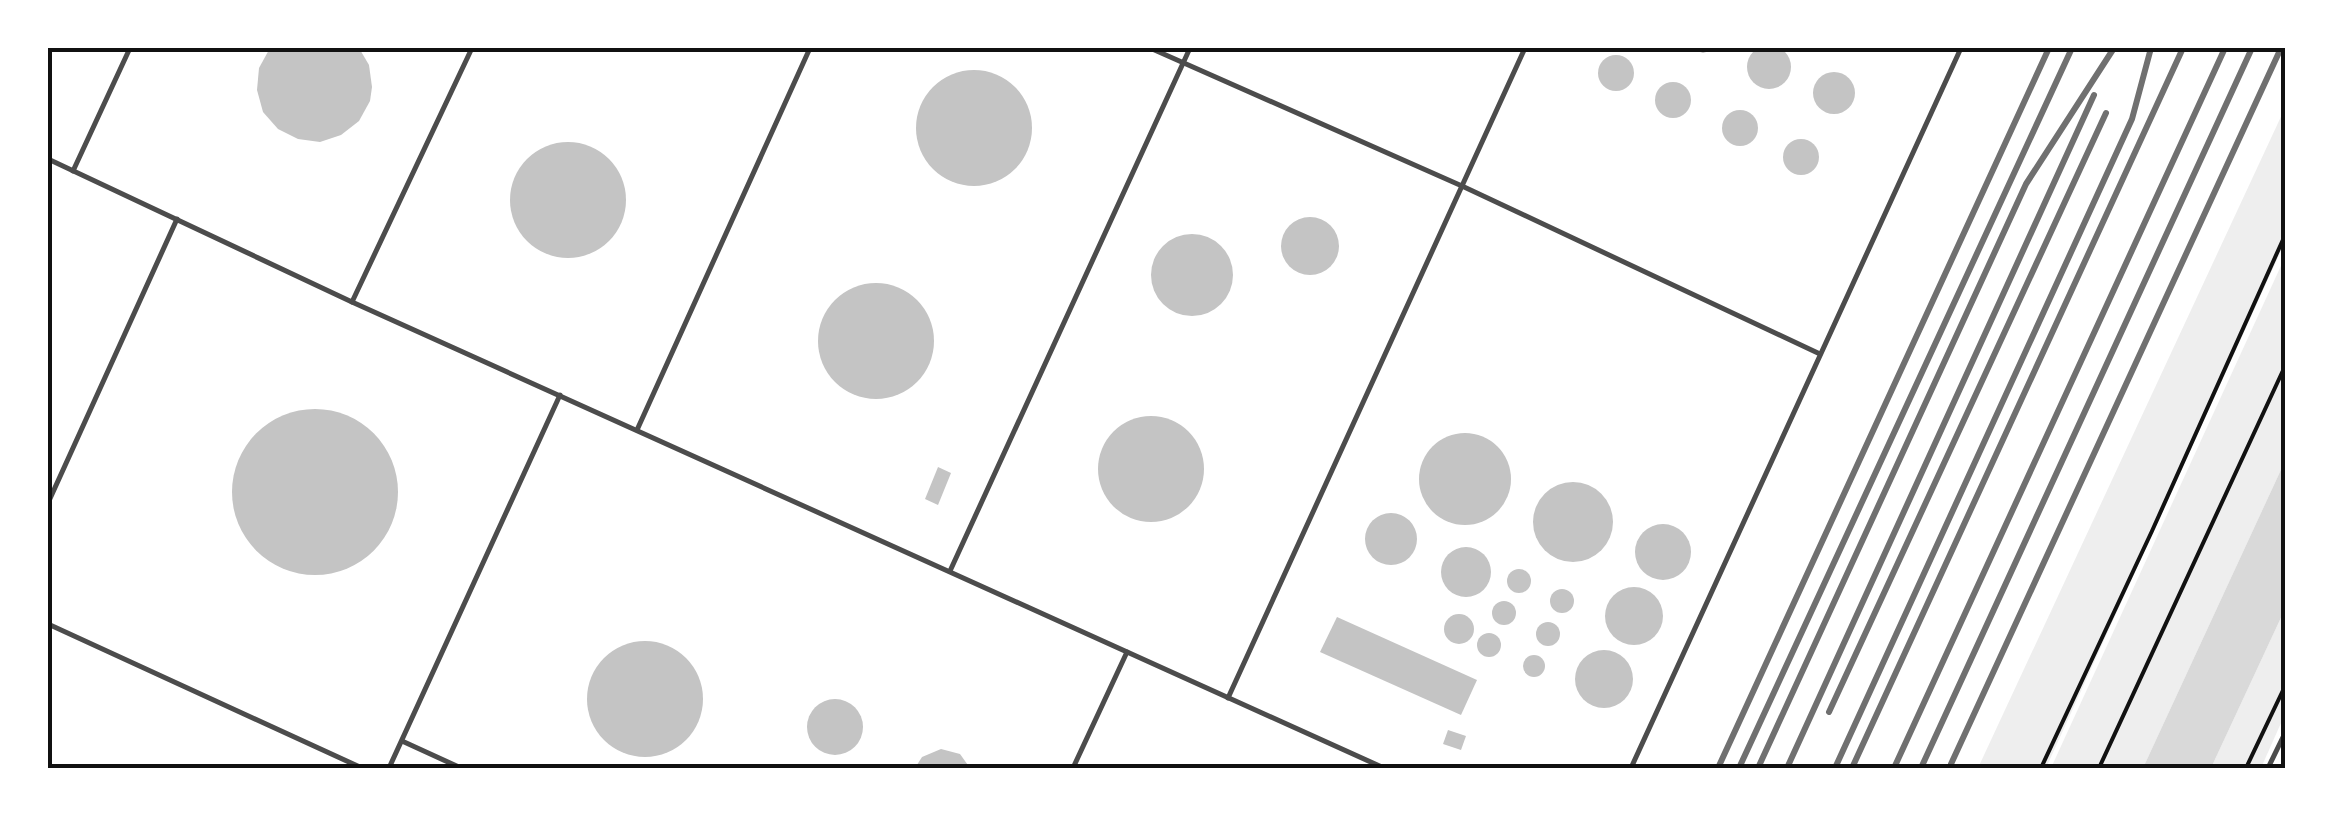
<svg xmlns="http://www.w3.org/2000/svg" width="2333" height="816" font-family="Manrope,sans-serif">
<style>
.green{fill:#eee}
.water{fill:#d9d9d9}
.building{fill:#c4c4c4}
.lines{fill:none;stroke-linecap:round;stroke-linejoin:round}
.path{stroke:#111;stroke-width:4}
.service{stroke:#4c4c4c;stroke-width:5}
.rail{stroke:#707070;stroke-width:6}
.neatline{fill:none;stroke:#111;stroke-width:4}
</style>
<rect width="100%" height="100%" fill="#fff"/>
<g class="green">
<polygon points="2285,108 2285,242 2046,768 1978,768"/>
<polygon points="2285,257 2285,461 2143,768 2051,768"/>
<polygon points="2285,609 2285,714 2261,768 2211,768"/>
</g>
<polygon class="water" points="2285,461 2285,609 2211,768 2143,768"/>
<g class="building">
<circle cx="1769" cy="67" r="22"/>
<polygon points="270,48 359,48 369,65 372,87 370,101 359,121 341,135 320,142 298,139 278,129 263,112 257,90 259,68"/>
<polygon points="1689,48 1719,48 1703,53"/>
<circle cx="1616" cy="73" r="18"/>
<circle cx="974" cy="128" r="58"/>
<circle cx="1834" cy="93" r="21"/>
<circle cx="1673" cy="100" r="18"/>
<circle cx="1740" cy="128" r="18"/>
<circle cx="1801" cy="157" r="18"/>
<circle cx="568" cy="200" r="58"/>
<circle cx="1310" cy="246" r="29"/>
<circle cx="1192" cy="275" r="41"/>
<circle cx="876" cy="341" r="58"/>
<circle cx="315" cy="492" r="83"/>
<circle cx="1151" cy="469" r="53"/>
<circle cx="1465" cy="479" r="46"/>
<polygon points="938,467 951,473 938,505 925,499"/>
<circle cx="1573" cy="522" r="40"/>
<circle cx="1391" cy="539" r="26"/>
<circle cx="1663" cy="552" r="28"/>
<circle cx="1466" cy="572" r="25"/>
<circle cx="1519" cy="581" r="12"/>
<circle cx="1634" cy="616" r="29"/>
<circle cx="1562" cy="601" r="12"/>
<circle cx="1504" cy="613" r="12"/>
<circle cx="1459" cy="629" r="15"/>
<polygon points="1337,617 1477,680 1461,715 1320,652"/>
<circle cx="1548" cy="634" r="12"/>
<circle cx="1489" cy="645" r="12"/>
<circle cx="645" cy="699" r="58"/>
<circle cx="1604" cy="679" r="29"/>
<circle cx="1534" cy="666" r="11"/>
<circle cx="835" cy="727" r="28"/>
<polygon points="1448,730 1466,736 1461,750 1443,744"/>
<polygon points="941,749 960,754 970,768 915,768 922,757"/>
</g>
<g class="lines">
<g class="path">
<polyline points="2041,768 2152,531 2286,233"/>
<polyline points="2099,768 2286,364"/>
<polyline points="2246,768 2286,684"/>
</g>
<g class="service">
<polyline points="1150,48 1462,186 1820,354"/>
<polyline points="48,159 352,302 1384,768"/>
<polyline points="73,171 130,48"/>
<polyline points="352,302 472,48"/>
<polyline points="637,430 810,48"/>
<polyline points="48,503 177,219"/>
<polyline points="950,571 1190,48"/>
<polyline points="48,624 362,768"/>
<polyline points="1228,698 1525,48"/>
<polyline points="402,741 461,768"/>
<polyline points="389,768 560,395"/>
<polyline points="1073,768 1127,652"/>
<polyline points="1631,768 1961,48"/>
<polyline points="2268,768 2286,731"/>
</g>
<g class="rail">
<polyline points="1829,712 2106,113"/>
<polyline points="1951,764 2281,48"/>
<polyline points="1718,768 2049,48"/>
<polyline points="1739,768 2072,48"/>
<polyline points="1758,768 2026,184 2114,48"/>
<polyline points="1787,768 2094,95"/>
<polyline points="1835,768 2132,119 2151,48"/>
<polyline points="1852,768 2183,48"/>
<polyline points="1894,768 2225,48"/>
<polyline points="1921,768 2252,48"/>
</g>
</g>
<rect width="2333" height="816" fill="none" stroke="#ffffff" stroke-width="100"/>
<rect x="50" y="50" width="2233" height="716" class="neatline"/>
</svg>
